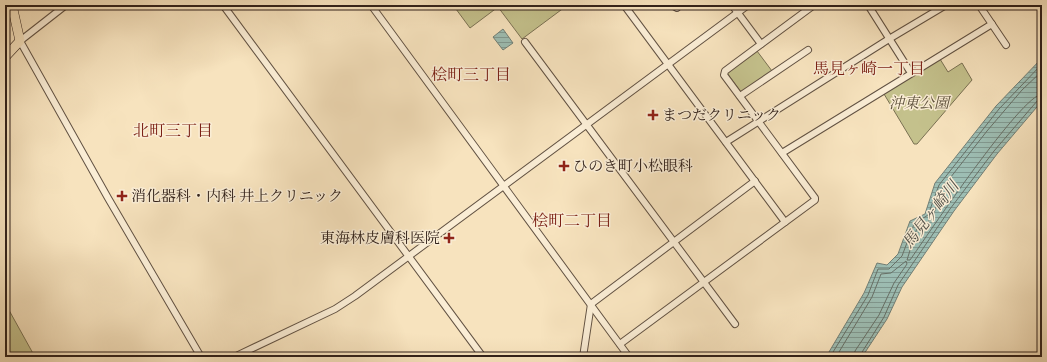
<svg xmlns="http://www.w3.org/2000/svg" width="1047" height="362" font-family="'EB Garamond','Noto Serif JP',serif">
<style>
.green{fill:#c4c18c;stroke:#7a7153}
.water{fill:url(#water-rules);stroke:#727f76}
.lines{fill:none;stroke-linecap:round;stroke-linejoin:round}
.shore{stroke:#677067;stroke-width:1}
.minor-casing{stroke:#625243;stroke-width:8}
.highway-casing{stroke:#31211a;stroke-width:10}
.minor{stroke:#faedd5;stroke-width:6}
.highway{stroke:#f7e3be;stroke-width:9}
.poi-dot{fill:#8f2418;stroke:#faedd5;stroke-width:1.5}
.labels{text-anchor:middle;stroke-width:3;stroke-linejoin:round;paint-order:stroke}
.park-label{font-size:15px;font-style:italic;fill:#5d513c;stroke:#faedd5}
.poi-label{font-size:15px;fill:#31211a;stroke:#faedd5;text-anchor:start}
.neighbourhood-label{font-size:16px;fill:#7a1f14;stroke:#faedd5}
.water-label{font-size:16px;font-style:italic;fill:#515048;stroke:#faedd5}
</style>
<defs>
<pattern id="water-rules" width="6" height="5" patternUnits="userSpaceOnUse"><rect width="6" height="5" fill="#9dbeb4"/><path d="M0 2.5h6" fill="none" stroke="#819a92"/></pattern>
</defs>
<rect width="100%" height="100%" fill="#f7e3be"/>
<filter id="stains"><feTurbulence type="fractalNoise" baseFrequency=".005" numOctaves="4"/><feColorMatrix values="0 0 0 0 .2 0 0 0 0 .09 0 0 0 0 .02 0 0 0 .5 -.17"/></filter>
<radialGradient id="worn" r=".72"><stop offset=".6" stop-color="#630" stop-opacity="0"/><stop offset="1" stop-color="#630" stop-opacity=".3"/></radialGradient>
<g class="green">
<polygon points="453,5 564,5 565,7 522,39 498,7 470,28"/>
<polygon points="757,51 772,71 741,92 727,73"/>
<polygon points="940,59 948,72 962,63 972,80 917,144 914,144 884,94"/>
<polygon points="5,303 35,357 5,357"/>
</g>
<g class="water">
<polygon points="503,29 513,43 503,50 493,37"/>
<polygon points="1042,58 1042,101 997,154 954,211 902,287 887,319 862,357 826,357 864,293 877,263 887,265 898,254 910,221 925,214 935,183 996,106"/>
</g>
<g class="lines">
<g class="shore">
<path d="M1042 71 1022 90 987 131 943 187 932 219 917 228 907 260H910C927 236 1021 95 1042 94"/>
<polyline points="830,357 868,295 878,269 889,269 902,256 914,224 928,215 939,185 999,109 1042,64"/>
<polyline points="836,357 872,297 881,274 891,273 906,261 907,264 894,283 879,315 855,351 854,357"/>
<polyline points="859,357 884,317 898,285 950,209 994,151 1038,100 1042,99"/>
</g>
<defs>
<g id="minor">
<polyline points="66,5 20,41 108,198 201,357"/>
<polyline points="223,5 483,357"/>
<polyline points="371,5 629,357"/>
<polyline points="624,5 785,222"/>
<polyline points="672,5 677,8 680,5"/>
<polyline points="732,5 761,44"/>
<polyline points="868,5 911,73"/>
<polyline points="979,5 1006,45"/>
<polyline points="525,42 735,324"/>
<polyline points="740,96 808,50"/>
<polyline points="726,142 889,39 946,5"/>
<polyline points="782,153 992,24"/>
<polyline points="620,344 815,200 815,198 724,75 725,71 814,5"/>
<polyline points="234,357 335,309 355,296 748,5"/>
<polyline points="583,357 591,304 755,181"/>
</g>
<polyline id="highway" points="5,57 20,41 12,5"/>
</defs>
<use href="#minor" class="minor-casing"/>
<use href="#highway" class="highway-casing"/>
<use href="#minor" class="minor"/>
<use href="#highway" class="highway"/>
</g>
<g class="poi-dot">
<path d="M651 109h4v4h4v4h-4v4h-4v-4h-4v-4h4z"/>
<path d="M562 160h4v4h4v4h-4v4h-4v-4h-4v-4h4z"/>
<path d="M120 190h4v4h4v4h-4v4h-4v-4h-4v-4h4z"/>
<path d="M447 232h4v4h4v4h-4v4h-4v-4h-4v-4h4z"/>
</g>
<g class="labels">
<g class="park-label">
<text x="919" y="108">沖東公園</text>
</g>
<g class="poi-label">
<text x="662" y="120">まつだクリニック</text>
<text x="573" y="171">ひのき町小松眼科</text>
<text x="131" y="201">消化器科・内科 井上クリニック</text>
<text x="440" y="243" text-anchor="end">東海林皮膚科医院</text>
</g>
<g class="neighbourhood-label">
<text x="869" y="74">馬見ヶ崎一丁目</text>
<text x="471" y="80">桧町三丁目</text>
<text x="173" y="136">北町三丁目</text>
<text x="572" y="226">桧町二丁目</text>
</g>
<g class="water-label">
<text transform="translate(930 214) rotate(-52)" y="6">馬見ヶ崎川</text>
</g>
</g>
<rect width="1047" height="362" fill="none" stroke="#f7e3be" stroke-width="20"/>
<rect x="6" y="6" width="1035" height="350" fill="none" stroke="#31211a" stroke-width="2"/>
<rect x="10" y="10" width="1027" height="342" fill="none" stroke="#31211a"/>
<rect width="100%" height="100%" filter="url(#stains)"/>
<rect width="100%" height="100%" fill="url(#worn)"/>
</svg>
